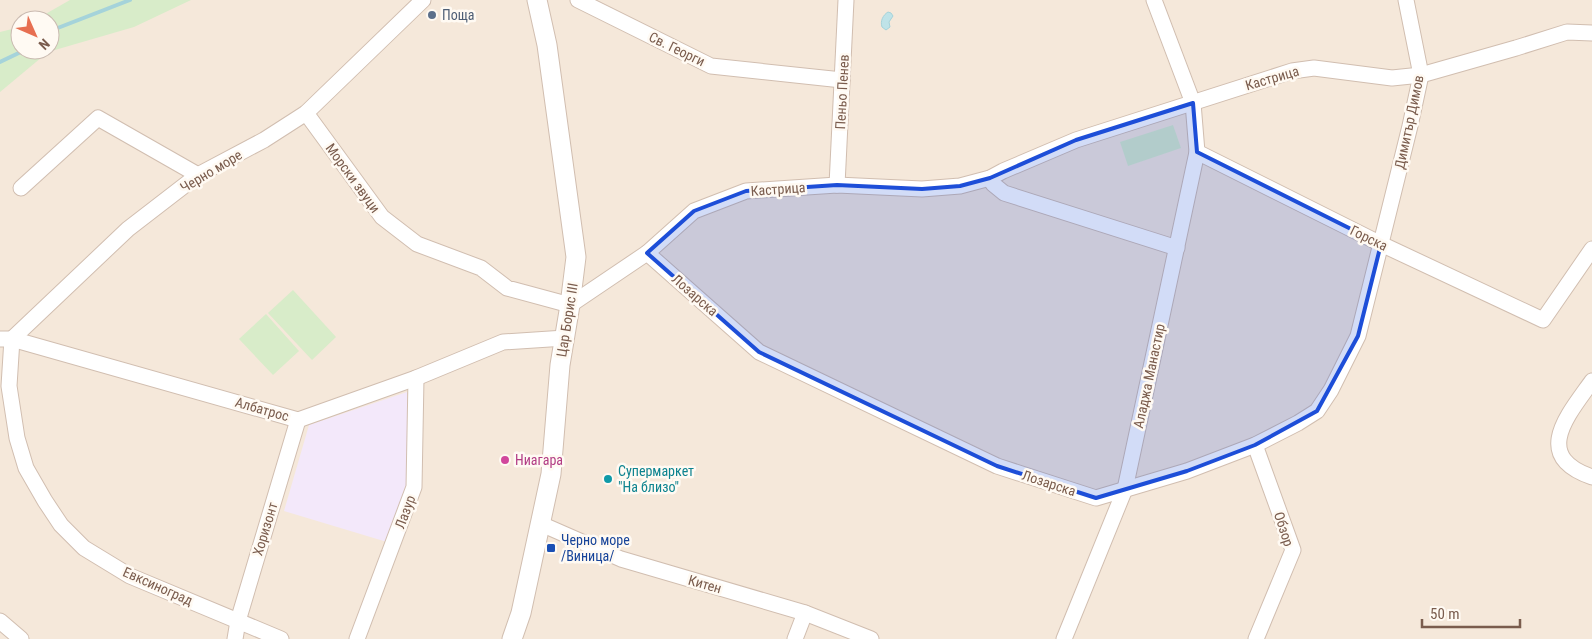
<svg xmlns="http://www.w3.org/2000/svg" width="1592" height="639" font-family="'Roboto Condensed',sans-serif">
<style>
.residential{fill:#f5e8da;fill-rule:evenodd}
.education{fill:#f3e8fa}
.green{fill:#d8ecc9}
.water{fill:#bfe3e8;stroke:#a5d3da}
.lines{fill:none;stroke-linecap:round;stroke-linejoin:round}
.stream{stroke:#a5d3da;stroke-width:4}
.minor-casing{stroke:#d1beb0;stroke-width:17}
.tertiary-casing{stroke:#d1beb0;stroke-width:21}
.minor{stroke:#fff;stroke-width:15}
.tertiary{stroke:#fff;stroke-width:19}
.marked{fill:#1d4ed8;fill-opacity:0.2;stroke:#1d4ed8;stroke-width:4;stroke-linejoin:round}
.service-dot{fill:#5c6f8a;stroke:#fffaf3;stroke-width:2}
.hotel-dot{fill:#d1479c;stroke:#fffaf3;stroke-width:2}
.culture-dot{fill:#0f9aa8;stroke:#fffaf3;stroke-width:2}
.transit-dot{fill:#1a4fb4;stroke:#fffaf3;stroke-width:2}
.labels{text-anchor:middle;stroke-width:5;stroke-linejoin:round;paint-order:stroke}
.service-label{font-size:14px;fill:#4e5e75;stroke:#fffaf3;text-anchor:start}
.street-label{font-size:14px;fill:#7a5c4d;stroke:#fffaf3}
.hotel-label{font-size:14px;fill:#b23c85;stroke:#fffaf3;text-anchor:start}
.culture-label{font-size:14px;fill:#0d838f;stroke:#fffaf3;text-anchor:start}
.transit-label{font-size:14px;fill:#164399;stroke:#fffaf3;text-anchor:start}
</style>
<rect width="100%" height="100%" fill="#fdf6ec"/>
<path class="residential" d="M0 0H1592V639H0ZM20 20H50V50H20Z"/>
<polygon class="education" points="407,392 407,483 387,542 284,511 309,425"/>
<g class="green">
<polygon points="70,0 191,0 134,27 48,52 0,92 0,32 20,27 20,50 50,50 50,20 35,20"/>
<polygon points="1173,125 1181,148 1128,166 1120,142"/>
<polygon points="293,290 336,337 312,360 268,313"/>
<polygon points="266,314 299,351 273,375 239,339"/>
</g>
<path class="water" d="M888 12 891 13 893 16 889 22 890 27 886 30 882 27C880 21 883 15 888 12Z"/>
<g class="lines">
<g class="stream">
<polyline points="50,31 130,0"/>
<polyline points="0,62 25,50"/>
</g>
<defs>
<g id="minor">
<polyline points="578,0 711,66 842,80"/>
<polyline points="306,113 382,217 417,244 481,268 507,288 570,305 647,253 694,211 746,191 837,185 922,189 960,186 990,178 1003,171 1076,140 1292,71 1314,68 1392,78 1421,75 1516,48 1567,32 1592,33"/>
<polyline points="1197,152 1381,244 1543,320 1592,249"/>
<polyline points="990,178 993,184 1004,193 1177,248"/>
<polyline points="837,185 846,0"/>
<polyline points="21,188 98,118 198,175"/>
<polyline points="647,253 759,352 997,466 1096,498 1187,471 1255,445 1298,423 1317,411 1331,390 1358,336 1410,126 1421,75 1406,0"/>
<polyline points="0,339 12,339 298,420 416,378 503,342 565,338"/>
<polyline points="12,339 128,229 198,175 264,140 306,113 423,0"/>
<polyline points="12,339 9,386 17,438 26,468 45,501 61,525 84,548 130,576 281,639"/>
<path d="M1592 381C1568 415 1531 456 1592 477"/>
<polyline points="1255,445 1293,550 1256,639"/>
<polyline points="541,524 621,559 805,613 871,639"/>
<polyline points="0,621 21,639"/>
<polyline points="235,639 238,621 298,420"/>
<polyline points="357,639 414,487 416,378"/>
<polyline points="795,639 805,613"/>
<polyline points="1064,639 1125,489 1197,152 1193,103 1154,0"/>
</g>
<polyline id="tertiary" points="512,639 521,613 551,474 560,365 570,305 576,257 547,45 537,0"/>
</defs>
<use href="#minor" class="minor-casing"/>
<use href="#tertiary" class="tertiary-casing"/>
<use href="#minor" class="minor"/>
<use href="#tertiary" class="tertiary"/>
</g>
<path class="marked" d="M1193 103 1197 152 1381 244 1358 336 1317 411 1255 445 1187 471 1096 498 997 466 759 352 647 253 694 211 746 191 837 185 922 189 960 186 990 178 1076 140Z"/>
<circle class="service-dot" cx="432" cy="15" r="5"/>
<circle class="hotel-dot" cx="505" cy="460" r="5"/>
<circle class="culture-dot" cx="608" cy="479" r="5"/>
<rect class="transit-dot" x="546" y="543" width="10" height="10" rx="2.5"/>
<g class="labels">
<g class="service-label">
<text x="442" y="20">Поща</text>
</g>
<g class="street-label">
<text transform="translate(677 49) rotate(26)" y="5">Св. Георги</text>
<text transform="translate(1272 78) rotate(-16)" y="5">Кастрица</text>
<text transform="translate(842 92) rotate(-87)" y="5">Пеньо Пенев</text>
<text transform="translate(1409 122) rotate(-78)" y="5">Димитър Димов</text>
<text transform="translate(211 171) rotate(-31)" y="5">Черно море</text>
<text transform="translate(353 178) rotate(54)" y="5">Морски звуци</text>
<text transform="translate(778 189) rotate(-4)" y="5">Кастрица</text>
<text transform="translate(1369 238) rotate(26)" y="5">Горска</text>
<text transform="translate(695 295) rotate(41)" y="5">Лозарска</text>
<text transform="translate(567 320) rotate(-81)" y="5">Цар Борис III</text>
<text transform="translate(1149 376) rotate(-78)" y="5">Аладжа Манастир</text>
<text transform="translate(262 409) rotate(16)" y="5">Албатрос</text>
<text transform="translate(1049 483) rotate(18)" y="5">Лозарска</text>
<text transform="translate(405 512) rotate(-70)" y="5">Лазур</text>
<text transform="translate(265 529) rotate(-73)" y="5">Хоризонт</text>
<text transform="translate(1284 529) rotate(72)" y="5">Обзор</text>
<text transform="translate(705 584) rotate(16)" y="5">Китен</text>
<text transform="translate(158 586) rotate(24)" y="5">Евксиноград</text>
</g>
<g class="hotel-label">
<text x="515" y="465">Ниагара</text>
</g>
<g class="culture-label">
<text x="618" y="476">Супермаркет<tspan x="618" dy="16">"На близо"</tspan></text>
</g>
<g class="transit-label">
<text x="561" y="545">Черно море<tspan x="561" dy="16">/Виница/</tspan></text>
</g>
</g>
<g transform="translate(35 35) rotate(135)"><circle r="24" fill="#fffaf3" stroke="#cabbb1"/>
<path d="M0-4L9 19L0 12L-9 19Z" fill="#e76f51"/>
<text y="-8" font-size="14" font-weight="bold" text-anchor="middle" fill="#7a5c4d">N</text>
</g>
<path d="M1422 619v8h98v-8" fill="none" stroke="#7a5c4d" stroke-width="2.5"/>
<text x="1430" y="619" font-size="15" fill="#7a5c4d" stroke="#fffaf3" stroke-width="4" paint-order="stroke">50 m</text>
</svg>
